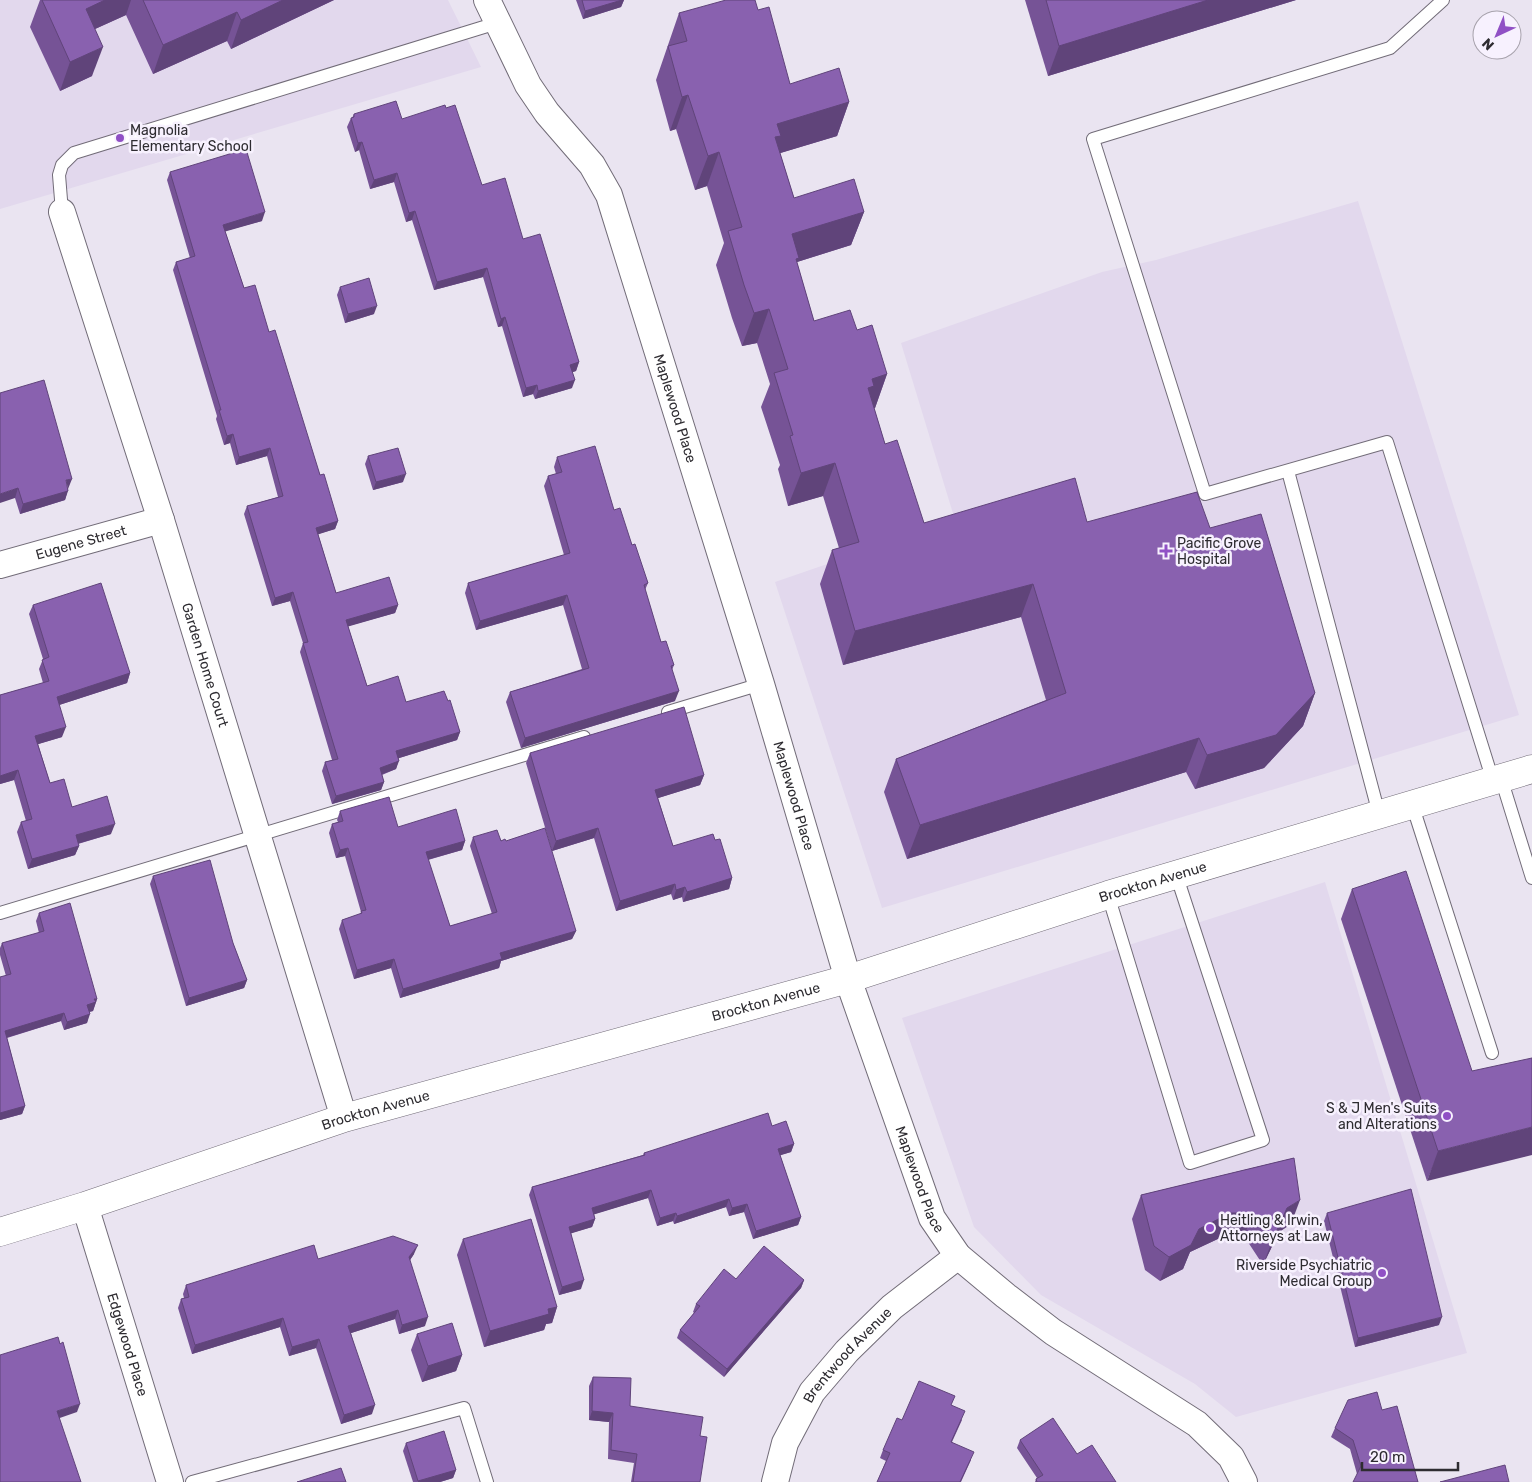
<svg xmlns="http://www.w3.org/2000/svg" width="1532" height="1482" font-family="Rubik,sans-serif">
<style>
.built{fill:#e2d8ed}
.lines{fill:none;stroke-linecap:round;stroke-linejoin:round}
.service-casing{stroke:#726c78;stroke-width:14}
.minor-casing{stroke:#726c78;stroke-width:28}
.secondary-casing{stroke:#726c78;stroke-width:29}
.service{stroke:#fff;stroke-width:12}
.minor{stroke:#fff;stroke-width:26}
.secondary{stroke:#fff;stroke-width:28}
.wall{fill:#765396}
.shaded-wall{fill:#60447a}
.building{fill:#8961af;stroke:#60447a}
.poi-dot{fill:#9050c5;stroke:#f7f1fe;stroke-width:2}
.labels{text-anchor:middle;stroke-width:5;stroke-linejoin:round;paint-order:stroke}
.poi-label{font-size:14px;fill:#2e2c31;stroke:#f7f1fe;text-anchor:start}
.street-label{font-size:14px;fill:#2e2c31;stroke:#f7f1fe}
</style>
<rect width="100%" height="100%" fill="#eae4f1"/>
<g class="built">
<polygon points="0,0 448,0 481,67 0,209"/>
<polygon points="1358,201 1519,715 882,908 775,582 955,520 901,343 1102,272 1156,260"/>
<polygon points="1325,882 1467,1353 1236,1417 1195,1384 1041,1295 974,1227 902,1018"/>
</g>
<g class="lines">
<defs>
<g id="service">
<polyline points="1443,0 1390,48 1093,139 1205,494 1387,442 1493,781"/>
<polyline points="62,212 59,175 62,165 74,153 497,23"/>
<polyline points="1288,471 1379,814"/>
<polyline points="668,712 761,684"/>
<polyline points="1501,778 1532,878"/>
<polyline points="1412,804 1492,1053"/>
<polyline points="1108,895 1190,1163 1263,1140 1176,874"/>
<polyline points="0,913 584,737"/>
<polyline points="192,1482 464,1408 487,1482"/>
</g>
<g id="minor">
<path id="s1" d="M487 0 528 85 547 113 592 165 609 195 761 684 848 979 932 1218 958 1256 1006 1296 1053 1332 1197 1424 1231 1457 1244 1482"/>
<path id="s2" d="M62 212 161 520 344 1118"/>
<path id="s3" d="M0 565 161 520"/>
<path id="s4" d="M85 1206 170 1482"/>
<path id="s5" d="M775 1482 785 1443 812 1392 847 1351 892 1307 958 1256"/>
</g>
<g id="secondary">
<path id="s6" d="M0 1232 85 1206 344 1118 848 979 1108 895 1532 769"/>
</g>
</defs>
<use href="#service" class="service-casing"/>
<use href="#minor" class="minor-casing"/>
<use href="#secondary" class="secondary-casing"/>
<use href="#service" class="service"/>
<use href="#minor" class="minor"/>
<use href="#secondary" class="secondary"/>
</g>
<g class="wall">
<polygon points="40,0 334,0 231,49 227,41 153,74 126,15 95,29 92,76 60,91 30,27"/>
<polygon points="576,0 624,0 621,7 583,19"/>
<polygon points="1025,0 1296,0 1048,76"/>
<polygon points="758,10 790,84 849,102 837,136 780,153 794,198 864,212 851,245 797,262 797,263 814,321 857,330 887,374 875,408 874,408 885,444 924,523 1087,522 1210,528 1315,693 1303,726 1264,768 1195,789 1186,772 907,859 884,792 896,759 1046,700 1021,617 843,665 820,584 832,550 839,548 823,496 788,506 778,469 780,465 761,407 770,384 757,343 742,346 732,318 716,265 724,243 707,186 695,190 676,129 670,131 656,80 679,13"/>
<polygon points="354,114 402,119 482,185 523,239 579,362 576,371 572,372 572,388 535,399 533,394 523,397 502,326 498,327 483,277 434,290 412,220 406,222 394,182 370,189 359,150 355,152 347,127 351,118 352,118"/>
<polygon points="170,172 262,221 225,231 244,288 269,332 320,475 338,521 335,529 318,534 336,593 398,605 395,613 348,626 367,686 406,702 448,701 460,732 457,740 399,758 396,769 382,775 384,782 381,790 332,804 322,771 325,762 332,760 300,652 303,643 290,601 272,606 244,514 247,506 278,497 267,456 236,465 230,443 224,445 216,419 217,416 173,270 176,262 190,258 167,180"/>
<polygon points="340,287 374,314 345,323 337,295"/>
<polygon points="0,393 68,489 65,500 20,514 15,498"/>
<polygon points="368,456 403,482 373,490 365,464"/>
<polygon points="557,457 614,510 632,545 648,583 645,590 661,642 674,665 672,670 675,701 521,748 506,702 510,692 582,669 563,605 476,630 465,593 468,583 564,555 544,486 548,476 556,474 554,467"/>
<polygon points="33,605 130,673 127,683 59,705 62,737 38,744 50,783 72,807 111,834 78,844 79,846 75,855 28,869 17,832 21,822 26,821 14,780 0,784 0,695 43,683 39,669 43,659 29,614"/>
<polygon points="530,753 704,775 700,785 658,798 673,846 715,840 732,878 729,889 683,902 682,897 673,900 671,894 616,911 594,838 552,851 526,763"/>
<polygon points="340,811 398,827 465,841 462,850 428,860 450,926 492,914 470,846 473,837 506,841 576,931 572,939 501,961 499,968 400,998 391,968 354,979 339,929 342,920 360,914 361,912 345,856 336,858 329,833 332,824 338,822 337,820"/>
<polygon points="153,876 233,943 247,980 244,988 186,1006 150,884"/>
<polygon points="1352,889 1472,1071 1427,1181 1341,919"/>
<polygon points="39,913 97,999 93,1011 89,1012 87,1023 64,1030 61,1021 7,1038 25,1106 22,1114 0,1120 0,977 6,976 0,955 0,948 2,943 39,933 36,921"/>
<polygon points="772,1126 794,1144 791,1152 780,1155 801,1217 798,1225 753,1239 744,1212 729,1216 726,1207 674,1224 673,1221 657,1226 648,1198 594,1214 595,1219 592,1227 571,1233 581,1289 559,1295 529,1195 532,1187 643,1155 644,1153"/>
<polygon points="1294,1158 1291,1224 1279,1232 1263,1265 1244,1236 1222,1237 1190,1252 1183,1269 1160,1281 1145,1270 1132,1219 1141,1195"/>
<polygon points="1327,1213 1439,1325 1355,1347 1324,1221"/>
<polygon points="463,1239 557,1307 552,1323 546,1324 544,1330 484,1347 457,1255"/>
<polygon points="414,1254 410,1260 425,1326 399,1334 395,1319 351,1333 372,1414 341,1424 316,1348 289,1356 280,1327 192,1354 178,1308 181,1299 184,1298 183,1294 186,1285 318,1259"/>
<polygon points="736,1279 804,1280 801,1288 724,1377 677,1338 680,1330 694,1313 693,1312 696,1304"/>
<polygon points="417,1334 462,1355 456,1371 422,1382 411,1350"/>
<polygon points="593,1377 630,1406 700,1436 700,1482 631,1482 634,1463 608,1459 609,1422 589,1420 589,1386"/>
<polygon points="951,1406 962,1420 952,1442 971,1460 961,1482 877,1482 886,1461 880,1458 883,1450"/>
<polygon points="1382,1410 1418,1482 1357,1474 1350,1449 1331,1437 1335,1428"/>
<polygon points="1020,1440 1077,1454 1116,1482 1035,1482 1036,1479 1037,1478 1017,1448"/>
<polygon points="406,1443 456,1470 453,1478 440,1482 413,1482 403,1451"/>
</g>
<g class="shaded-wall">
<polygon points="105,0 131,0 126,15 75,38 86,9"/>
<polygon points="283,0 334,0 231,49 241,20"/>
<polygon points="622,0 624,0 621,7 583,19 585,11"/>
<polygon points="1208,0 1296,0 1048,76 1059,46"/>
<polygon points="237,12 227,41 153,74 163,45"/>
<polygon points="103,47 92,76 60,91 70,62"/>
<polygon points="688,95 676,129 670,131 682,97"/>
<polygon points="849,102 837,136 774,155 777,124"/>
<polygon points="362,142 359,150 355,152 358,143"/>
<polygon points="719,152 707,186 695,190 708,156"/>
<polygon points="397,173 394,182 370,189 374,180"/>
<polygon points="415,211 412,220 406,222 409,213"/>
<polygon points="265,212 262,221 220,233 223,225"/>
<polygon points="864,212 851,245 797,262 787,292 792,234"/>
<polygon points="487,268 483,277 434,290 437,282"/>
<polygon points="377,306 374,314 345,323 348,314"/>
<polygon points="769,309 757,343 742,346 754,313"/>
<polygon points="505,317 502,326 498,327 501,319"/>
<polygon points="579,362 576,371 567,374 570,365"/>
<polygon points="887,374 875,408 865,411 868,388 872,379"/>
<polygon points="575,380 572,388 535,399 538,391"/>
<polygon points="537,385 533,394 523,397 526,388"/>
<polygon points="233,434 230,443 224,445 227,436"/>
<polygon points="270,448 267,456 236,465 239,457"/>
<polygon points="835,463 823,496 788,506 801,473"/>
<polygon points="406,474 403,482 373,490 376,482"/>
<polygon points="72,479 68,489 66,480"/>
<polygon points="18,488 15,498 0,503 0,494"/>
<polygon points="68,491 65,500 20,514 23,504"/>
<polygon points="338,521 335,529 313,536 316,528"/>
<polygon points="1033,584 1021,617 843,665 855,631"/>
<polygon points="293,592 290,601 272,606 275,598"/>
<polygon points="567,595 563,605 476,630 480,621"/>
<polygon points="398,605 395,613 343,628 346,620"/>
<polygon points="130,673 127,683 53,707 57,697"/>
<polygon points="679,691 675,701 521,748 525,738"/>
<polygon points="1315,693 1303,726 1264,768 1195,789 1207,755"/>
<polygon points="66,727 62,737 32,746 35,736"/>
<polygon points="460,732 457,740 393,760 396,751"/>
<polygon points="1199,738 1186,772 907,859 920,825"/>
<polygon points="399,761 396,769 377,776 380,768"/>
<polygon points="18,770 14,780 0,784 0,776"/>
<polygon points="704,775 700,785 652,800 655,790"/>
<polygon points="384,782 381,790 332,804 336,796"/>
<polygon points="115,824 111,834 73,845 76,835"/>
<polygon points="598,828 594,838 552,851 556,841"/>
<polygon points="465,841 462,850 423,861 426,852"/>
<polygon points="79,846 75,855 28,869 32,859"/>
<polygon points="348,848 345,856 336,858 340,850"/>
<polygon points="732,878 729,889 683,902 687,892"/>
<polygon points="675,884 671,894 616,911 620,901"/>
<polygon points="685,887 682,897 673,900 676,890"/>
<polygon points="576,931 572,939 501,961 499,968 400,998 403,989 500,953"/>
<polygon points="394,959 391,968 354,979 357,970"/>
<polygon points="247,980 244,988 186,1006 189,998"/>
<polygon points="94,999 97,999 93,1011 84,1013 87,1005"/>
<polygon points="64,1013 61,1021 2,1039 5,1031"/>
<polygon points="90,1014 87,1023 64,1030 67,1022"/>
<polygon points="25,1106 22,1114 0,1120 0,1113"/>
<polygon points="1532,1127 1532,1155 1427,1181 1438,1151"/>
<polygon points="794,1144 791,1152 775,1157 778,1149"/>
<polygon points="651,1190 648,1198 589,1216 592,1208"/>
<polygon points="729,1199 726,1207 674,1224 677,1216"/>
<polygon points="1300,1200 1291,1224 1279,1232 1263,1265 1272,1241 1287,1208"/>
<polygon points="747,1204 744,1212 729,1216 732,1208"/>
<polygon points="676,1213 673,1221 657,1226 660,1218"/>
<polygon points="1230,1213 1253,1213 1244,1236 1222,1237 1190,1252 1183,1269 1160,1281 1169,1257 1199,1229"/>
<polygon points="801,1217 798,1225 753,1239 756,1231"/>
<polygon points="595,1219 592,1227 566,1235 569,1227"/>
<polygon points="418,1245 414,1254 406,1266 409,1257"/>
<polygon points="584,1280 581,1289 559,1295 562,1287"/>
<polygon points="804,1280 801,1288 724,1377 727,1369"/>
<polygon points="557,1307 552,1323 546,1324 544,1330 484,1347 490,1331 548,1309"/>
<polygon points="398,1310 395,1319 345,1335 348,1326"/>
<polygon points="428,1317 425,1326 399,1334 402,1325"/>
<polygon points="1442,1317 1439,1325 1355,1347 1358,1338"/>
<polygon points="283,1318 280,1327 192,1354 195,1345"/>
<polygon points="319,1339 316,1348 289,1356 292,1347"/>
<polygon points="462,1355 456,1371 422,1382 428,1366"/>
<polygon points="80,1404 77,1412 54,1420 57,1411"/>
<polygon points="375,1405 372,1414 341,1424 344,1415"/>
<polygon points="592,1411 613,1413 609,1422 589,1420"/>
<polygon points="456,1470 453,1478 440,1482 418,1482 418,1481"/>
</g>
<g class="building">
<polygon points="42,0 105,0 86,9 103,47 70,62"/>
<polygon points="143,0 283,0 241,20 237,12 163,45"/>
<polygon points="582,0 622,0 585,11"/>
<polygon points="726,0 755,0 758,10 769,7 790,84 839,68 849,102 777,124 781,136 775,137 794,198 854,179 864,212 792,234 799,258 796,259 814,321 850,310 857,330 872,325 887,374 872,379 874,386 868,388 885,444 897,440 924,523 1075,478 1087,522 1197,492 1210,528 1261,514 1315,693 1276,735 1207,755 1199,738 920,825 896,759 1066,693 1033,584 855,631 832,550 859,542 835,463 801,473 790,436 793,435 774,373 788,369 769,309 754,313 744,285 728,231 742,227 719,152 708,156 688,95 682,97 668,46 687,41 679,13"/>
<polygon points="1046,0 1208,0 1059,46"/>
<polygon points="396,101 402,119 445,105 446,108 455,105 482,185 505,178 523,239 540,234 579,362 570,365 575,380 538,391 537,385 526,388 505,317 501,319 487,268 437,282 415,211 409,213 397,173 374,180 362,142 358,143 351,118 354,117 354,114"/>
<polygon points="246,149 265,212 223,225 244,288 255,285 269,332 275,330 320,475 324,474 338,521 316,528 336,593 389,577 398,605 346,620 367,686 398,676 406,702 444,691 448,701 450,700 460,732 396,751 399,761 380,768 384,782 336,796 325,762 338,759 303,643 308,642 293,592 275,598 247,506 283,496 270,448 239,457 233,434 227,436 219,410 221,410 176,262 195,256 170,172"/>
<polygon points="369,278 377,306 348,314 340,287"/>
<polygon points="44,380 72,479 66,480 68,491 23,504 18,488 0,494 0,393"/>
<polygon points="595,446 614,510 620,508 632,545 635,544 648,583 644,585 661,642 666,641 674,665 671,666 679,691 525,738 510,692 589,668 567,595 480,621 468,583 570,553 548,476 562,472 557,457"/>
<polygon points="398,448 406,474 376,482 368,456"/>
<polygon points="101,583 130,673 57,697 66,727 35,736 50,783 64,779 72,807 107,796 115,824 76,835 79,846 32,859 21,822 32,819 18,770 0,776 0,695 49,681 42,660 49,657 33,605"/>
<polygon points="684,707 704,775 655,790 673,846 713,834 715,840 720,839 732,878 687,892 685,887 676,890 675,884 620,901 598,828 556,841 530,753"/>
<polygon points="389,797 398,827 456,809 465,841 426,852 450,926 497,912 473,837 497,830 501,841 505,839 506,841 545,828 576,931 500,953 502,959 403,989 394,959 357,970 342,920 362,913 361,911 366,910 348,848 340,850 332,824 343,821 340,811"/>
<polygon points="210,860 233,943 247,980 189,998 153,876"/>
<polygon points="1406,871 1472,1071 1532,1058 1532,1127 1438,1151 1352,889"/>
<polygon points="70,903 97,999 94,999 96,1002 87,1005 90,1014 67,1022 64,1013 5,1031 25,1106 0,1113 0,977 11,974 2,943 44,931 39,913"/>
<polygon points="768,1113 772,1126 786,1121 794,1144 778,1149 801,1217 756,1231 747,1204 732,1208 729,1199 677,1216 676,1213 660,1218 651,1190 592,1208 595,1219 569,1227 584,1280 562,1287 532,1187 645,1155 644,1153"/>
<polygon points="1294,1158 1300,1200 1287,1208 1272,1241 1253,1213 1230,1213 1199,1229 1191,1245 1169,1257 1154,1246 1141,1195"/>
<polygon points="1411,1189 1442,1317 1358,1338 1327,1213"/>
<polygon points="531,1219 557,1307 548,1309 549,1314 490,1331 463,1239"/>
<polygon points="393,1236 418,1245 409,1257 428,1317 402,1325 398,1310 348,1326 375,1405 344,1415 319,1339 292,1347 283,1318 195,1345 181,1299 189,1297 186,1285 314,1245 318,1259"/>
<polygon points="764,1246 804,1280 727,1369 680,1330 700,1306 696,1304 724,1269 736,1279"/>
<polygon points="452,1323 462,1355 428,1366 417,1334"/>
<polygon points="58,1337 60,1344 63,1342 80,1404 57,1411 81,1482 0,1482 0,1355"/>
<polygon points="593,1377 631,1378 630,1406 703,1417 700,1436 707,1437 700,1482 633,1482 637,1454 611,1450 613,1413 592,1411"/>
<polygon points="919,1381 955,1396 951,1405 965,1411 951,1442 974,1452 960,1482 877,1482 890,1453 883,1450 897,1418 902,1420"/>
<polygon points="1377,1392 1382,1410 1397,1406 1418,1482 1353,1482 1361,1466 1353,1440 1335,1428 1348,1400"/>
<polygon points="1053,1418 1077,1454 1092,1445 1116,1482 1037,1482 1036,1479 1043,1475 1020,1440"/>
<polygon points="444,1431 456,1470 418,1481 406,1443"/>
<polygon points="1505,1465 1509,1482 1440,1482"/>
<polygon points="341,1468 346,1482 297,1482"/>
</g>
<g class="poi-dot">
<circle cx="120" cy="138" r="5"/>
<path d="M1163.5 543.5h5v5h5v5h-5v5h-5v-5h-5v-5h5z"/>
<circle cx="1447" cy="1116" r="5"/>
<circle cx="1210" cy="1228" r="5"/>
<circle cx="1382" cy="1273" r="5"/>
</g>
<g class="labels">
<g class="poi-label">
<text x="130" y="135">Magnolia<tspan x="130" dy="16">Elementary School</tspan></text>
<text x="1177" y="548">Pacific Grove<tspan x="1177" dy="16">Hospital</tspan></text>
<text x="1437" y="1113" text-anchor="end">S &amp; J Men's Suits<tspan x="1437" dy="16">and Alterations</tspan></text>
<text x="1220" y="1225">Heitling &amp; Irwin,<tspan x="1220" dy="16">Attorneys at Law</tspan></text>
<text x="1372" y="1270" text-anchor="end">Riverside Psychiatric<tspan x="1372" dy="16">Medical Group</tspan></text>
</g>
<g class="street-label">
<text dy="5" stroke="none"><textPath href="#s1" startOffset="455">Maplewood Place</textPath></text>
<text dy="5" stroke="none"><textPath href="#s3" startOffset="84">Eugene Street</textPath></text>
<text dy="5" stroke="none"><textPath href="#s2" startOffset="475">Garden Home Court</textPath></text>
<text dy="5" stroke="none"><textPath href="#s1" startOffset="860">Maplewood Place</textPath></text>
<text dy="5" stroke="none"><textPath href="#s6" startOffset="1205">Brockton Avenue</textPath></text>
<text dy="5" stroke="none"><textPath href="#s6" startOffset="800">Brockton Avenue</textPath></text>
<text dy="5" stroke="none"><textPath href="#s6" startOffset="395">Brockton Avenue</textPath></text>
<text dy="5" stroke="none"><textPath href="#s1" startOffset="1264">Maplewood Place</textPath></text>
<text dy="5" stroke="none"><textPath href="#s4" startOffset="145">Edgewood Place</textPath></text>
<text dy="5" stroke="none"><textPath href="#s5" startOffset="149">Brentwood Avenue</textPath></text>
</g>
</g>
<g transform="translate(1497 35) rotate(224)"><circle r="24" fill="#f7f1fe" stroke="#a7a2ac"/>
<path d="M0-4L9 19L0 12L-9 19Z" fill="#9050c5"/>
<text y="-8" font-size="14" font-weight="bold" text-anchor="middle" fill="#2e2c31">N</text>
</g>
<path d="M1362 1462v8h96v-8" fill="none" stroke="#2e2c31" stroke-width="2.5"/>
<text x="1370" y="1462" font-size="15" fill="#2e2c31" stroke="#f7f1fe" stroke-width="4" paint-order="stroke">20 m</text>
</svg>
